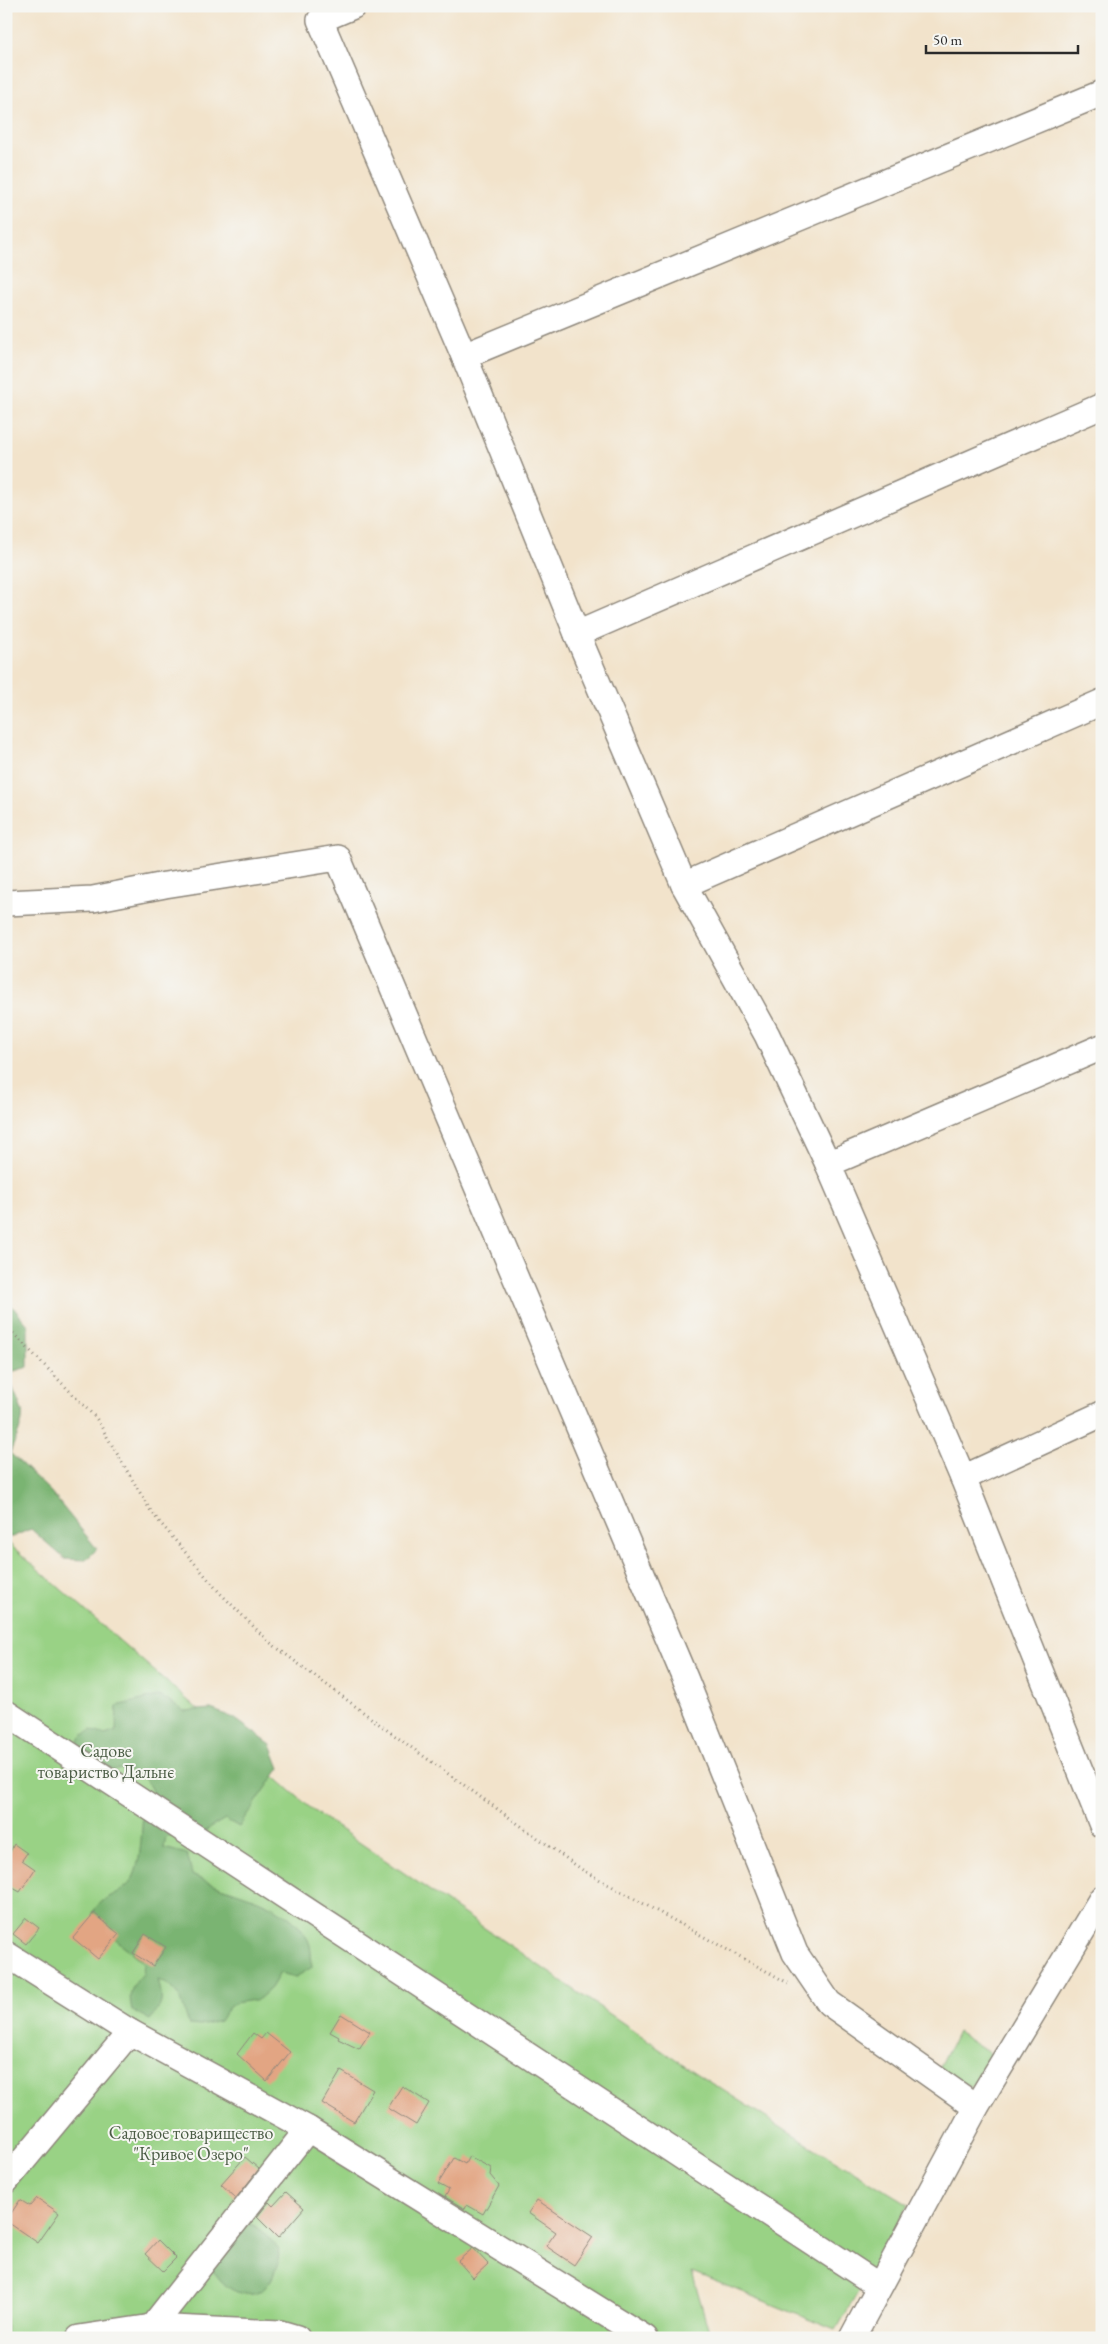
<svg xmlns="http://www.w3.org/2000/svg" width="1108" height="2344" font-family="'EB Garamond',serif">
<style>
.green{fill:#99d285;stroke:#627e58}
.forest{fill:#7ab472;stroke:#52704e}
.building{fill:#e2a583}
.lines{fill:none;stroke-linecap:round;stroke-linejoin:round}
.street-casing{stroke:#8e877b;stroke-width:28}
.path{stroke:#8e877b;stroke-width:3;stroke-dasharray:1 4;stroke-linecap:butt}
.street{stroke:#fff;stroke-width:25}
.labels{text-anchor:middle;stroke-width:4;stroke-linejoin:round;paint-order:stroke}
.park-label{font-size:18px;fill:#4c5d46;stroke:#f6f6f2}
</style>
<rect width="100%" height="100%" fill="#f6f6f2"/>
<filter id="ink" filterUnits="userSpaceOnUse"><feTurbulence type="fractalNoise" baseFrequency=".02" numOctaves="2"/><feDisplacementMap in="SourceGraphic" scale="10" xChannelSelector="R" yChannelSelector="G"/><feConvolveMatrix kernelMatrix="1 2 1 2 8 2 1 2 1" color-interpolation-filters="sRGB"/></filter>
<filter id="wash" filterUnits="userSpaceOnUse"><feTurbulence type="fractalNoise" baseFrequency=".0096" numOctaves="4" result="noise"/><feDisplacementMap in="SourceGraphic" scale="20" xChannelSelector="R" yChannelSelector="G"/><feGaussianBlur stdDeviation="1.12" result="paint"/><feColorMatrix in="noise" values="0 0 0 0 0 0 0 0 0 0 0 0 0 0 0 0 0 1.4 0 .05"/><feComposite in="paint" operator="in"/></filter>
<g filter="url(#wash)">
<rect width="100%" height="100%" fill="#f2e3cb"/>
<g class="green">
<polygon points="6,1541 315,1812 693,2071 796,2137 909,2205 836,2330 692,2272 711,2338 6,2338"/>
<polygon points="957,2032 992,2055 971,2088 939,2069"/>
</g>
<g class="forest">
<path d="M6 1299 28 1325V1367L7 1373C11 1386 18 1398 22 1411 25 1422 14 1442 10 1453L50 1491 97 1549 86 1560 65 1559 31 1529 12 1537H6Z"/>
<path d="M158 1696 168 1700 184 1711 211 1709 234 1718 271 1745 280 1768 239 1827 225 1819 203 1832 166 1837 164 1848 187 1854 192 1875C228 1894 288 1899 308 1940 312 1947 311 1959 312 1967L296 1977 280 1973 271 1988 259 1999 235 2003 228 2008 220 2021 200 2026 189 2025C182 2004 181 1988 158 1980 163 1999 164 2004 150 2020L132 2010C128 1994 131 1986 143 1974L144 1963 98 1924 93 1912C103 1896 114 1897 127 1886 142 1873 141 1832 143 1813L156 1805C152 1782 138 1765 113 1770L74 1747 82 1736 91 1730 105 1735 116 1731 117 1706Z"/>
<path d="M244 2223C260 2224 270 2239 279 2250 278 2277 262 2307 231 2289 223 2285 216 2274 210 2267Z"/>
</g>
<g id="blocks">
<g class="building">
<polygon points="14,1844 27,1853 22,1860 35,1869 20,1892 6,1884 6,1849 10,1852"/>
<polygon points="94,1913 119,1934 98,1959 73,1938"/>
<polygon points="26,1918 39,1928 26,1944 13,1934"/>
<polygon points="145,1934 166,1947 153,1966 133,1953"/>
<polygon points="341,2014 370,2032 359,2049 338,2039 339,2037 330,2032"/>
<polygon points="253,2033 261,2039 266,2033 290,2052 267,2081 237,2054"/>
<polygon points="341,2071 373,2090 354,2122 322,2103"/>
<polygon points="402,2086 429,2103 416,2125 388,2108"/>
<polygon points="469,2156 491,2168 490,2175 499,2186 483,2214 467,2205 465,2209 445,2197 449,2190 438,2184 454,2158 465,2164"/>
<polygon points="245,2157 259,2169 236,2198 221,2184"/>
<polygon points="286,2192 304,2208 278,2238 257,2217 269,2202 273,2206"/>
<polygon points="37,2198 59,2213 38,2243 6,2221 20,2200 30,2206"/>
<polygon points="537,2200 593,2237 574,2265 546,2246 556,2232 528,2213"/>
<polygon points="158,2240 176,2258 163,2271 145,2254"/>
<polygon points="473,2248 488,2264 473,2278 458,2261"/>
</g>
</g>
</g>
<g filter="url(#ink)">
<use href="#blocks" fill-opacity="0" stroke="#8e877b" stroke-width="1"/>
<g class="lines">
<defs>
<g id="street">
<polyline points="353,6 320,20 464,356 577,634 684,885 767,1035 828,1164 963,1478 1102,1825"/>
<polyline points="464,356 1102,93"/>
<polyline points="577,634 1102,406"/>
<polyline points="684,885 1102,702"/>
<polyline points="6,903 93,899 165,885 338,858 685,1678 795,1953 829,2003 976,2107"/>
<polyline points="828,1164 1102,1047"/>
<polyline points="963,1478 1102,1414"/>
<polyline points="6,1713 879,2286"/>
<polyline points="6,1954 130,2032 308,2129 645,2338"/>
<polyline points="6,2181 130,2032"/>
<polyline points="152,2327 308,2129"/>
<polyline points="79,2338 152,2327 280,2333 297,2338"/>
<polyline points="852,2338 976,2107 1102,1898"/>
</g>
</defs>
<use href="#street" class="street-casing"/>
<polyline class="path" points="6,1326 96,1418 152,1513 219,1592 268,1641 387,1730 584,1871 788,1983"/>
<use href="#street" class="street"/>
</g>
</g>
<g class="labels">
<g class="park-label">
<text x="106" y="1757">Садове<tspan x="106" dy="21">товариство Дальнє</tspan></text>
<text x="191" y="2139">Садовое товарищество<tspan x="191" dy="21">"Кривое Озеро"</tspan></text>
</g>
</g>
<rect width="1108" height="2344" fill="none" stroke="#f6f6f2" stroke-width="25"/>
<path d="M926 45v8h152v-8" fill="none" stroke="#2b2b2b" stroke-width="2.5"/>
<text x="933" y="45" font-size="15" fill="#2b2b2b" stroke="#f6f6f2" stroke-width="4" paint-order="stroke">50 m</text>
</svg>
